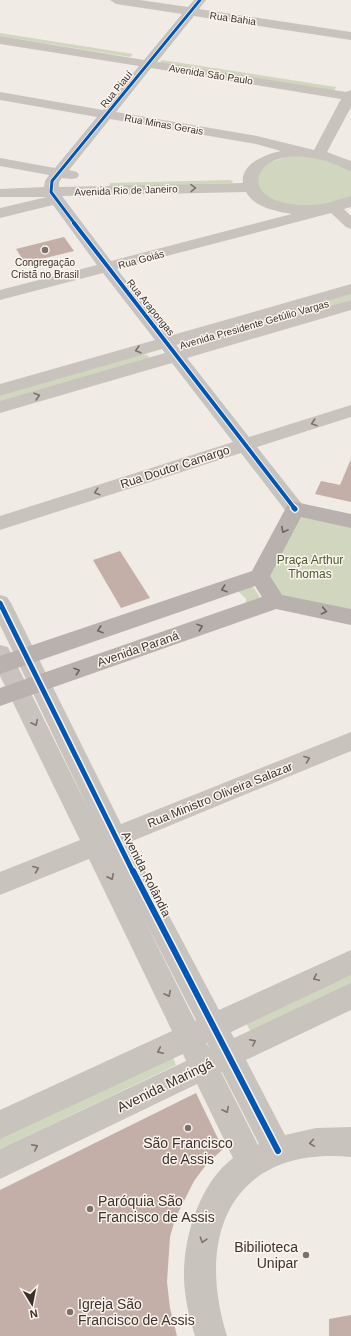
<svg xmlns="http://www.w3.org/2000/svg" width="351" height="1336" font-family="Helvetica,sans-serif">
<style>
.green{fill:#d1d6bf}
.building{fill:#c3afa7}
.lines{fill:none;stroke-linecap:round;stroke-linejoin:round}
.minor{fill:#c9c3be;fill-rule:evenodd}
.major{fill:#b8b1ad;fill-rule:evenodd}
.cycleway-far3-casing{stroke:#fbf5ee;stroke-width:4.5}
.cycleway-far2-casing{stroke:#fbf5ee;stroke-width:6}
.cycleway-far1-casing{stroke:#fbf5ee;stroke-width:8}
.cycleway-casing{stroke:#fbf5ee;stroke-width:9}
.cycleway-far3{stroke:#0057b8;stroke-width:3}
.cycleway-far2{stroke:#0057b8;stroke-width:4}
.cycleway-far1{stroke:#0057b8;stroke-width:5}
.cycleway{stroke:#0057b8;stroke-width:6}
.oneway{stroke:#7b726d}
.oneway2{stroke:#6d645f}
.poi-dot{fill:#7a716c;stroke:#fbf5ee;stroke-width:1.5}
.labels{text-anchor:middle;stroke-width:3;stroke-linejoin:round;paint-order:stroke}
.far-street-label{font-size:10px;fill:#3b302b;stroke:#fbf5ee}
.far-poi-label{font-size:10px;fill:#3b302b;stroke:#fbf5ee}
.street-label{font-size:12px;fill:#3b302b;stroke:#fbf5ee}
.park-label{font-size:12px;fill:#4a5a2e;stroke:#fbf5ee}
.near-street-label{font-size:14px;fill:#3b302b;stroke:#fbf5ee}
.near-poi-label{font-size:14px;fill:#3b302b;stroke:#fbf5ee;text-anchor:start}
</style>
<rect width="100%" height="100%" fill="#f0ebe5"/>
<g class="green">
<polygon points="0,33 133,54 130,57 0,36"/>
<polygon points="162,60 336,87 334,91 159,63"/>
<polygon points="290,156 316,156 351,171 351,196 335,205 290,207 261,194 255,175 267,163"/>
<polygon points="229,180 233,181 232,183 109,187 110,183"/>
<polygon points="351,292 351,300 196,346 191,341 192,339"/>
<polygon points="142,354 147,355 150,358 0,403 0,396"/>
<polygon points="295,509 351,521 351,617 275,601 260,576"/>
<polygon points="252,585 261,599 246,604 246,599 237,590"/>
<polygon points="351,974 351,991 253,1036 246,1023"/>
<polygon points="170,1051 176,1065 0,1149 0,1131"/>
</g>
<g class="building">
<polygon points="64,237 74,251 25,263 16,249"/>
<polygon points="351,459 351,502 315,494 321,481 340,485"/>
<polygon points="120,551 150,598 121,608 93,560"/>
<polygon points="196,1093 223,1149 206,1165 194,1181 175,1219 170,1237 167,1282 170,1308 177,1336 0,1336 0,1190"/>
<polygon points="351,1315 351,1336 329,1336 329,1319"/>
</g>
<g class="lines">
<g class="minor">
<path d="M110 0H140L188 7 194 0H206L199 9 351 32V40L194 16 157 62 346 92 351 90V107L327 152 351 161V171C345 170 340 166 334 164 325 160 315 158 305 157 247 151 237 207 310 205 325 205 337 200 351 196V207L344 209 351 216V229L346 227 331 213 117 269 169 336 351 284V294L176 345 180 349 351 300V310L187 358 249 437 351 405V417L257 447 302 504 305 509 302 514 295 516 288 514 241 453 0 530V516L233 442 172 363 0 413V401L165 353 162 349 0 396V384L155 340 103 273 0 300V290L97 265 53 205 0 218V208L47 197H0V189L44 187 45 181 49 175 0 166V158L55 168 97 117 0 100V92L103 110 139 66 0 44V36L144 60 182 14 116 4ZM151 68 341 99 314 150 257 136 116 112ZM110 119 256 144 281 151C266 154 240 164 243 183L59 187V182L62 178 72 179 77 178 79 175 77 172 69 170ZM246 192C255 208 275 211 292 214L111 261 62 196Z"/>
<path d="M0 595 7 597 11 603 121 824 351 732V751L130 842 219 1010 351 950V975L231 1032 234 1038 351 983V1010L246 1060 285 1135 316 1128 351 1127V1157C232 1146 195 1235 227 1336H195C189 1317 185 1299 184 1279 183 1238 199 1184 233 1158L197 1084 0 1179V1149L186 1061 183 1054 0 1139V1110L172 1031 89 859 0 895V872L80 840 0 676V645L8 647 90 812 0 625ZM143 917 196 1020 195 1021ZM206 1043H207L210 1049ZM221 1072H222L259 1144 258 1145Z"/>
</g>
<polygon class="major" points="295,502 351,514 351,528 301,517 270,576 282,595 351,609 351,625 276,609 0,706 0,688 262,597 255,586 0,674 0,656 252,571 288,504"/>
<defs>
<polyline id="cycleway-far3" points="75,224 51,192 52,181 200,0"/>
<polyline id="cycleway-far2" points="74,223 295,509"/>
<g id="cycleway-far1">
<polyline points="294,508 295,509"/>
<polyline points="0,603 133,872"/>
</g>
<polyline id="cycleway" points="133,871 278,1151"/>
</defs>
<use href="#cycleway-far3" class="cycleway-far3-casing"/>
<use href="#cycleway-far2" class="cycleway-far2-casing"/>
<use href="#cycleway-far1" class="cycleway-far1-casing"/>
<use href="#cycleway" class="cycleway-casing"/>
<use href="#cycleway-far3" class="cycleway-far3"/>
<use href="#cycleway-far2" class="cycleway-far2"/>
<use href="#cycleway-far1" class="cycleway-far1"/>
<use href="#cycleway" class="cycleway"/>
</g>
<defs><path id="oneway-chevron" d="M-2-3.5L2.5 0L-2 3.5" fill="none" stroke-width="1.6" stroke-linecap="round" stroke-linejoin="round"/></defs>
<g class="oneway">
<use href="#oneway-chevron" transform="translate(193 188) rotate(-2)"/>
<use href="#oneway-chevron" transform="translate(138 350) rotate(164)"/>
<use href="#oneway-chevron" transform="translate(37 396) rotate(-16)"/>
<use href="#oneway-chevron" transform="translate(314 423) rotate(162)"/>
<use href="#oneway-chevron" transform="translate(97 492) rotate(162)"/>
<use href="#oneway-chevron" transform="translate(35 723) rotate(64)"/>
<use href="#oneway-chevron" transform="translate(307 759) rotate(-22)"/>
<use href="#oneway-chevron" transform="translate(36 869) rotate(-22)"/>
<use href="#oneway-chevron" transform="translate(111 877) rotate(64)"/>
<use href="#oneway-chevron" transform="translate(316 978) rotate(155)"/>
<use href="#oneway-chevron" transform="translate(168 994) rotate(64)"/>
<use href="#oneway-chevron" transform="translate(253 1042) rotate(-26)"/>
<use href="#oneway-chevron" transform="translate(160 1051) rotate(155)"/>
<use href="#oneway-chevron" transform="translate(226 1110) rotate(64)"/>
<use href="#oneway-chevron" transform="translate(312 1143) rotate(172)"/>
<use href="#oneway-chevron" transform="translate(35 1147) rotate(-26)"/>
<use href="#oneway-chevron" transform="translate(203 1240) rotate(107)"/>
</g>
<g class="oneway2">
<use href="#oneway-chevron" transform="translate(284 530) rotate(118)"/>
<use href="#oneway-chevron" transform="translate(224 589) rotate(161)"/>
<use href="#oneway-chevron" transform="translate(324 611) rotate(12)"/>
<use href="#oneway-chevron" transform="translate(200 627) rotate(-19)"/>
<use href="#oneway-chevron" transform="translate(100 630) rotate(161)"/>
<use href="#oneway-chevron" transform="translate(77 671) rotate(-19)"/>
</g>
<g class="poi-dot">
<circle cx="45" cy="250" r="4"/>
<circle cx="188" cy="1128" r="4"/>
<circle cx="90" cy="1209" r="4"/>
<circle cx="306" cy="1255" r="4"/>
<circle cx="70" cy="1312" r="4"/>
</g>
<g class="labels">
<g class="far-street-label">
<text transform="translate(233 18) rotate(8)" y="4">Rua Bahia</text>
<text transform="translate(211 74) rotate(9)" y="4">Avenida São Paulo</text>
<text transform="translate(116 89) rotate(-51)" y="4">Rua Piauí</text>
<text transform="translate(164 124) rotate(10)" y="4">Rua Minas Gerais</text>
<text transform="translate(126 190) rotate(-2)" y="4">Avenida Rio de Janeiro</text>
<text transform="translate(141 259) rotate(-15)" y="4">Rua Goiás</text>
<text transform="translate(151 307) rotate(51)" y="4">Rua Arapongas</text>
<text transform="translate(254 324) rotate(-16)" y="4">Avenida Presidente Getúlio Vargas</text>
</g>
<g class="far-poi-label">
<text x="45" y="266">Congregação<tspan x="45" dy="12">Cristã no Brasil</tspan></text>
</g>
<g class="street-label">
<text transform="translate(175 467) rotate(-18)" y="4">Rua Doutor Camargo</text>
<text transform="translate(138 649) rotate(-19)" y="4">Avenida Paraná</text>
<text transform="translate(220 795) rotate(-22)" y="4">Rua Ministro Oliveira Salazar</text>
<text transform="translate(146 874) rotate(63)" y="4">Avenida Rolândia</text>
</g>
<g class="park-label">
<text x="310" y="564">Praça Arthur<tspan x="310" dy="14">Thomas</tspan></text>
</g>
<g class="near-street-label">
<text transform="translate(165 1085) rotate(-26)" y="5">Avenida Maringá</text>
</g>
<g class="near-poi-label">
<text x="188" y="1148" text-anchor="middle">São Francisco<tspan x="188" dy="16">de Assis</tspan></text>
<text x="98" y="1206">Paróquia São<tspan x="98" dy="16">Francisco de Assis</tspan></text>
<text x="298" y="1252" text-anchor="end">Bibilioteca<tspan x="298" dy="16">Unipar</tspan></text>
<text x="78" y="1309">Igreja São<tspan x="78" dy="16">Francisco de Assis</tspan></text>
</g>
</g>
<g transform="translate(32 1304) rotate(170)" stroke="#fbf5ee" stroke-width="3" paint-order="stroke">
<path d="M0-3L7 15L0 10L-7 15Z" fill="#3b302b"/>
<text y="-6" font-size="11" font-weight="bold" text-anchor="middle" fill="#3b302b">N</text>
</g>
</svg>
